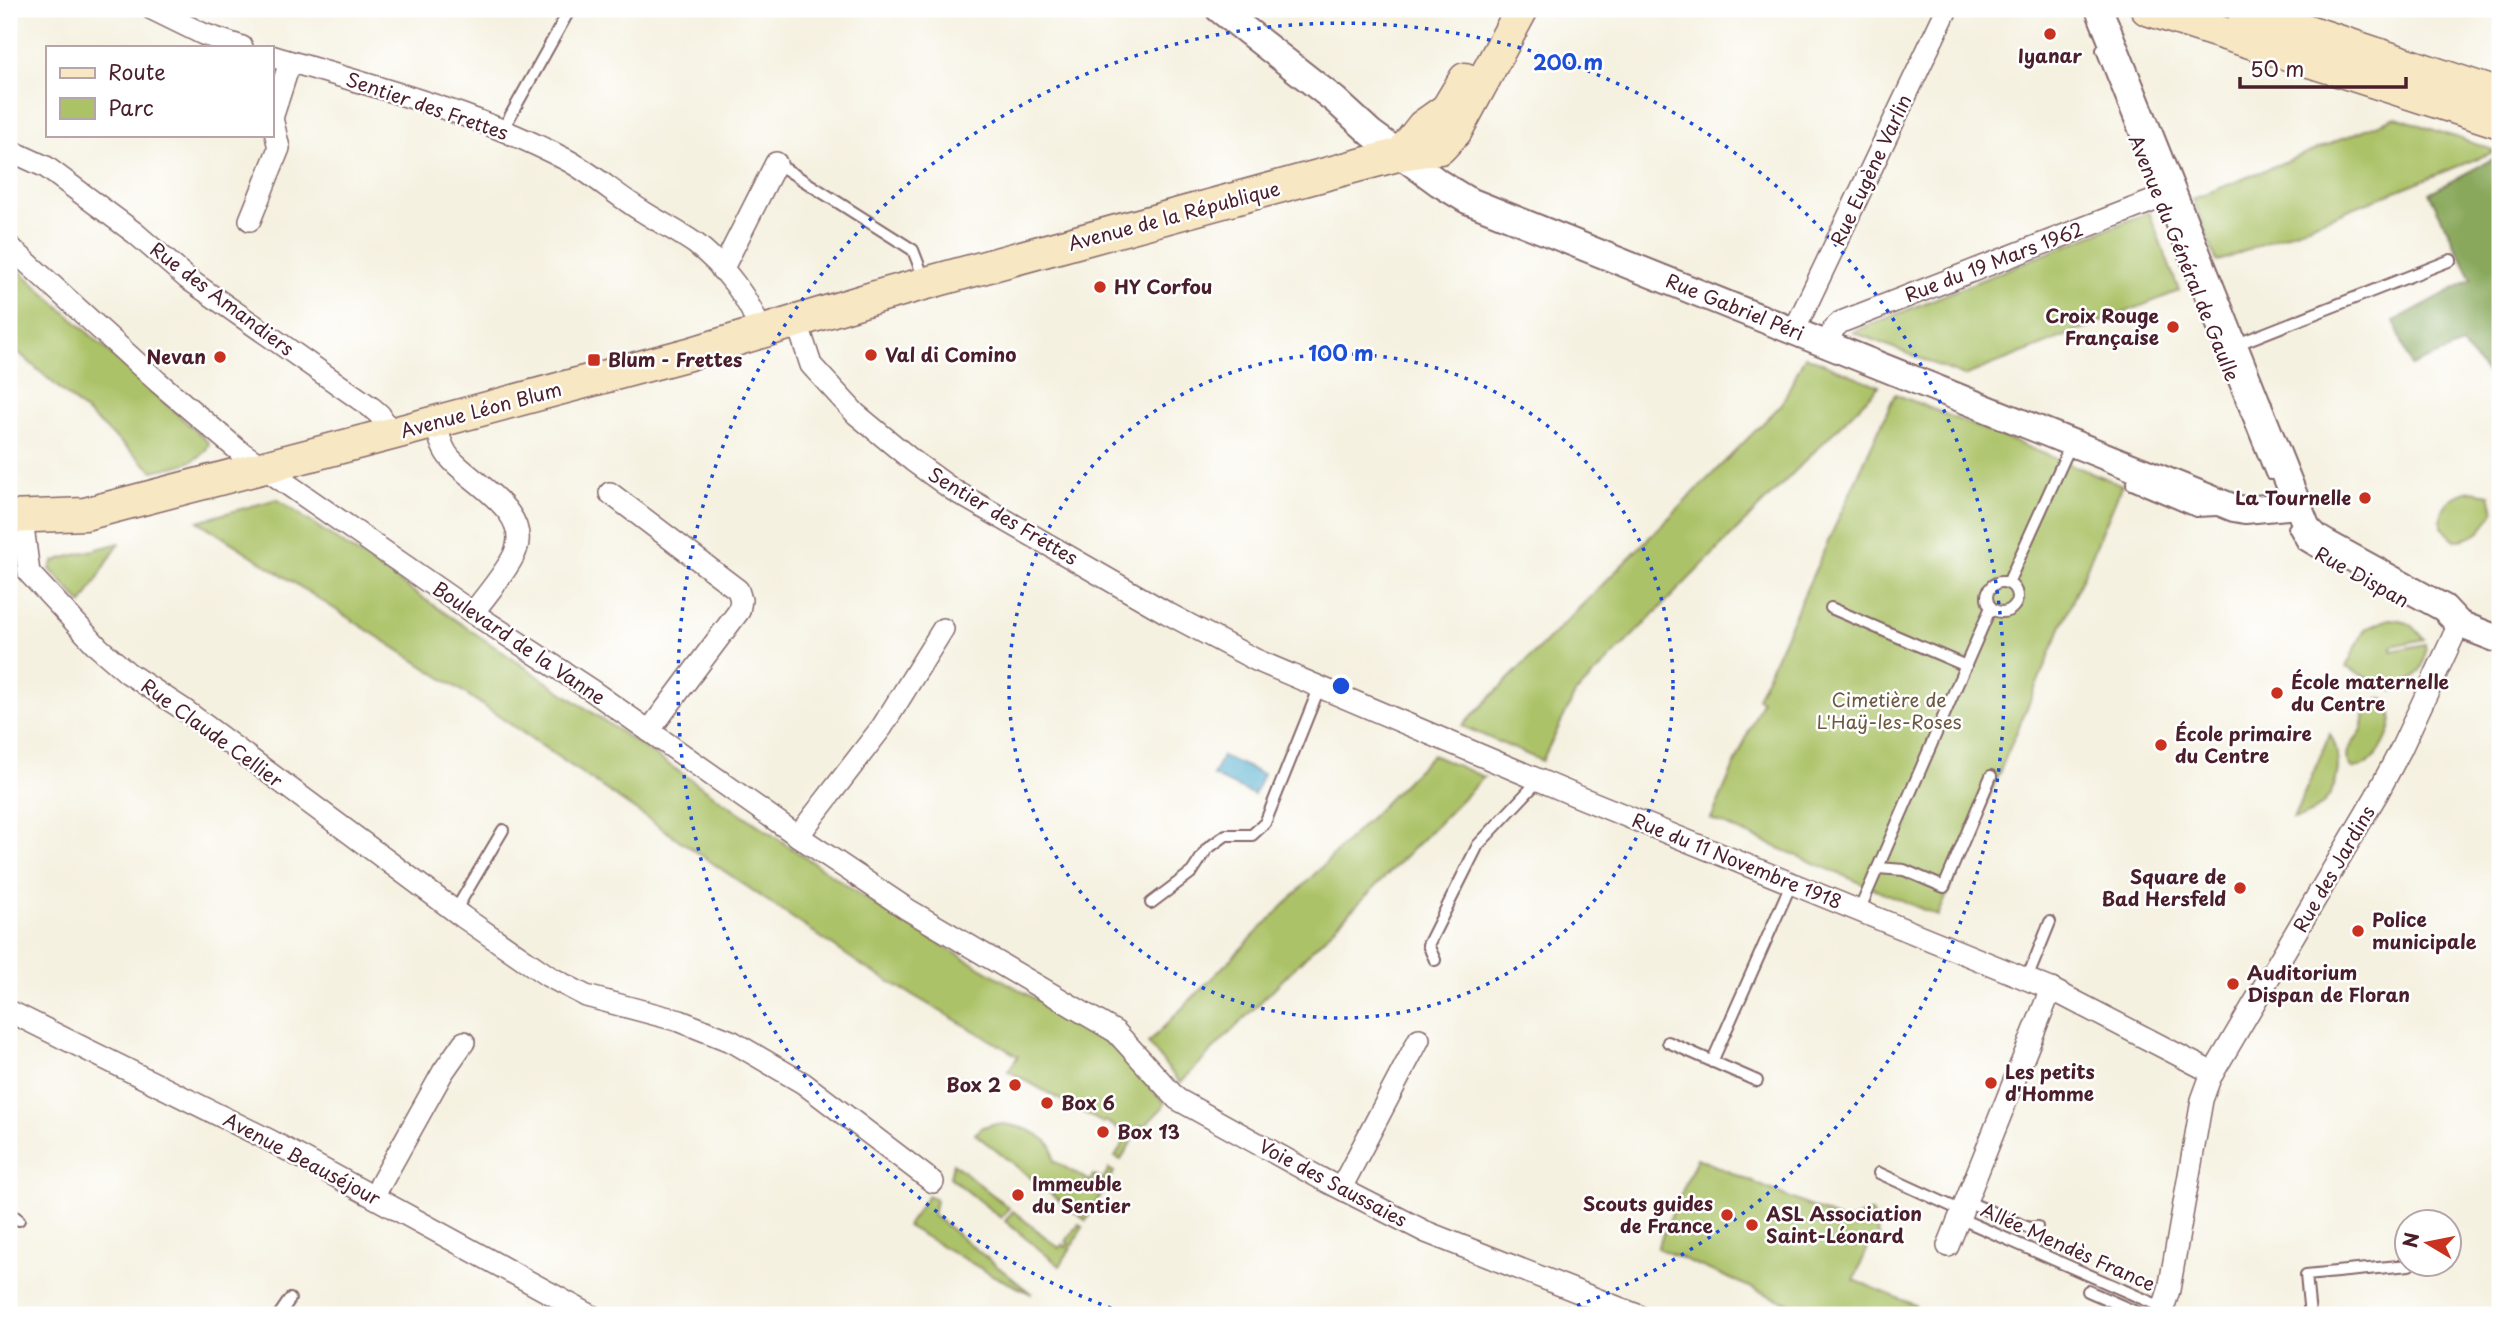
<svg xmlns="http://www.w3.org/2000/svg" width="2509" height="1324" font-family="'Playpen Sans',sans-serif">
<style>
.green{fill:#acc267;stroke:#7b7049;stroke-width:2}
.forest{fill:#89a85c;stroke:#6a6444;stroke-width:2}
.water{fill:#4eaccd;stroke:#4c667c;stroke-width:2}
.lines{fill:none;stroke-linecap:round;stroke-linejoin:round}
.service-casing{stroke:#86686a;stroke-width:14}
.minor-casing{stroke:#86686a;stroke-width:24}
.tertiary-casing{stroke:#86686a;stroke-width:30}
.secondary-casing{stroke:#86686a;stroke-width:35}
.service{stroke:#fff;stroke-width:10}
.minor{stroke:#fff;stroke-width:21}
.tertiary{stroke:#fff;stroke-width:26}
.secondary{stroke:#f8e7c3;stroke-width:32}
.ring{fill:none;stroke:#1d4ed8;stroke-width:3.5;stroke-dasharray:3.5 7}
.poi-dot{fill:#c8321e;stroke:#fff;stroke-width:2.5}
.labels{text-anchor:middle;stroke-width:5;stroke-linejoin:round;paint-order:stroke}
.poi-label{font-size:19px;font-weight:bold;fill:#4a1f2b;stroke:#fff;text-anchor:start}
.street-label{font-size:19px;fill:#4a1f2b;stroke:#fff}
.park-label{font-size:19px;fill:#6c5840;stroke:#fff}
.centre{fill:#1d4ed8;stroke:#fff;stroke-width:3.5}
.ring-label{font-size:21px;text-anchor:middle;font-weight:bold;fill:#1d4ed8;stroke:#fff;stroke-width:5;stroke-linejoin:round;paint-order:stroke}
</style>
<rect width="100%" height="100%" fill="#fff"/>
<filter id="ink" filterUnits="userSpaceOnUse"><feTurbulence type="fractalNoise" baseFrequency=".0143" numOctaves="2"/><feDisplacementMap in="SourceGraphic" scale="14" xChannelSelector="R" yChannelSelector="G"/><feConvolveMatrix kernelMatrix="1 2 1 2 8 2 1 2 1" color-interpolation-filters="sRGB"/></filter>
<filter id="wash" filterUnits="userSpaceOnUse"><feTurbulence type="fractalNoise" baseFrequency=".00686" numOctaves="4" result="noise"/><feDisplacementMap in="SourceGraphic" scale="28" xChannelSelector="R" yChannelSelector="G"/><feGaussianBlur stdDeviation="1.57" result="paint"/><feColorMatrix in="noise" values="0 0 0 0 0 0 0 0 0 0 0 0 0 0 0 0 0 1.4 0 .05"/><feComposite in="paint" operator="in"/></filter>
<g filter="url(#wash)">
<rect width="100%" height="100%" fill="#f5f1e0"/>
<g class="green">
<polygon points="2396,117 2496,151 2217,262 2193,199"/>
<polygon points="2149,212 2179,291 1964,376 1853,332"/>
<path d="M9 261 207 441 209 444C200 465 173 466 153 471L9 344Z"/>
<polygon points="1805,356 1879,386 1575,694 1542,761 1462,726 1781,405"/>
<polygon points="1895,394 2122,485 1938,916 1711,819 1762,701 1757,698"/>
<path d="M2471 491 2490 494 2494 512C2484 528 2476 540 2455 540L2441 527C2439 505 2451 495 2471 491Z"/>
<polygon points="277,499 895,918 1084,1027 1114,1048 1164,1102 1163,1107 1145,1126 1141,1125 1121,1160 1115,1157 1129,1134 1105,1121 1103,1123 1008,1071 1018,1056 864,967 462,691 198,521"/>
<polygon points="119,543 82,604 50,569 53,562 60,559"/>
<path d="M2389 619C2406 619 2414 625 2424 639L2392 646V651L2425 644C2428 664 2418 680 2398 684L2394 691 2346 667 2365 629Z"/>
<path d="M2383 699C2407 710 2378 772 2352 768 2340 753 2353 745 2361 732 2364 724 2364 716 2366 708L2377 700Z"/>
<path d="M2330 734C2349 767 2333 813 2293 819Z"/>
<polygon points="1432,755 1484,777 1180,1083 1148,1043"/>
<path d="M993 1124C1014 1123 1037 1130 1052 1146L1054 1161 1090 1181 1093 1175 1103 1180 1109 1169 1114 1172 1086 1221 975 1134 983 1127Z"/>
<polygon points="1697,1158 1846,1222 1871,1212 1880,1239 1870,1243 1854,1280 1915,1305 1912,1315 1816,1315 1657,1248"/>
<polygon points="953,1163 1009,1208 1001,1218 950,1177"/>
<polygon points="928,1195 936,1200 933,1215 1032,1294 994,1276 907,1226"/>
<polygon points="1013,1211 1059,1248 1063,1244 1066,1247 1069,1244 1066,1241 1079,1224 1083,1227 1060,1266 1005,1221"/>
</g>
<polygon class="forest" points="2500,155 2500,367 2487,374 2462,345 2411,366 2394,321 2472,279 2429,193"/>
<polygon class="water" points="1222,756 1263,774 1254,795 1213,776"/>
</g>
<g filter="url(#ink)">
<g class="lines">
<defs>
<g id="service">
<polyline points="2102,50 2271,474"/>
<polyline points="503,129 570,9"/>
<polyline points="776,163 913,250 925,281"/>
<polyline points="2235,345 2451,260"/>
<polyline points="2132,484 2196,511 2217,510"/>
<polyline points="2294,528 2303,544 2318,553"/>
<circle cx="2002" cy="597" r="15"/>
<polyline points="2008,583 2072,442"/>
<polyline points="1831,608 1966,666"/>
<polyline points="1878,868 1904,870 1944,887 1991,776"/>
<polyline points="1151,903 1192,872 1207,849 1226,835 1252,835 1265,823 1320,686"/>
<polyline points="455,911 503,830"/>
<polyline points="1859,911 1991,607"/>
<polyline points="1435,960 1428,945 1478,845 1540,779"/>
<polyline points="2027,979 2050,922"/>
<polyline points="1668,1042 1757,1081"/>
<polyline points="1712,1062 1791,884"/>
<polyline points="1879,1173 1962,1211"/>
<polyline points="1966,1201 2029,1228 2037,1227"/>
<polyline points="9,1212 19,1220"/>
<polyline points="1959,1218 2164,1308"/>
<polyline points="2088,1291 2143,1315"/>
<polyline points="279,1315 290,1299"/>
<polyline points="2310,1315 2306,1275 2409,1265"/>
</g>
<g id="minor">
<polyline points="152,9 203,34 242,47"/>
<path d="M271 56C372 86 473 111 567 160 593 174 616 195 642 211 659 222 679 232 696 244 725 267 750 299 761 333"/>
<polyline points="9,150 46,167 135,233 188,279 372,408 380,415 391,434"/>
<polyline points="250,220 279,148 272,118 290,62"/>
<polyline points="9,246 158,382 238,450 473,613 591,690 798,836 907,909 1116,1032 1177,1099 1320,1178 1426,1232 1637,1315"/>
<polyline points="722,270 776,163"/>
<polyline points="797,322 811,365 856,414 913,461 953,490 1167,613 1256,660 1572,794 2051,989 2213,1073"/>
<polyline points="1794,331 1947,9"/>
<polyline points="1827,345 1834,328 1841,322 2173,193"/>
<path d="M435 423C439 434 441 448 450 458 471 483 535 513 514 555 504 575 486 595 473 613"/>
<polyline points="610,493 738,590 741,600 739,611 649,731"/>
<polyline points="22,518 29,573 99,648 128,673 183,709 463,917 548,976 586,996 680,1021 733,1042 803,1083 933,1182"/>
<polyline points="798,836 882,727 943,629"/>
<polyline points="9,1011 271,1141 590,1315"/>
<polyline points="380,1185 443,1072 464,1042"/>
<polyline points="1341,1188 1419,1039"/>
<polyline points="1948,1246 2051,989"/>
<polyline points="2161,1315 2169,1290 2202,1100 2210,1078 2376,796 2401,749 2459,624"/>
</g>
<g id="tertiary">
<polyline points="1219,9 1335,100 1371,133 1439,183 1467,200 2234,508 2245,510 2297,505"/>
<polyline points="2099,9 2307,528 2317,538 2327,544 2444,608 2459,624 2500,640"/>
</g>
<g id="secondary">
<polyline points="2147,9 2500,122"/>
<polyline points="2242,9 2500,95"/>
<polyline points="1401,154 1423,126 1447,109 1465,79"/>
<polyline points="9,517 85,514 391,434 689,354 879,296 1300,181 1401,154 1440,148 1456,131 1522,9"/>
</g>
</defs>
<use href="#service" class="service-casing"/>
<use href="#minor" class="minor-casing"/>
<use href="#tertiary" class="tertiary-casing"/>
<use href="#secondary" class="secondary-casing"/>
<use href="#service" class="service"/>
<use href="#minor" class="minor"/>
<use href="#tertiary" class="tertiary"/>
<use href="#secondary" class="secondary"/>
</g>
</g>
<g class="ring">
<circle cx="1341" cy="686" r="332"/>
<path d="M1131 1315A663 663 0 1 1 1551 1315"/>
</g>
<g class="poi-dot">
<circle cx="2050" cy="34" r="7"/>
<circle cx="1100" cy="287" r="7"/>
<circle cx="2173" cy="327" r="7"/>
<circle cx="871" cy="355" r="7"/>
<circle cx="220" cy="357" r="7"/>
<rect x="587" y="353" width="14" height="14" rx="3.5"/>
<circle cx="2365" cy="498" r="7"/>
<circle cx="2277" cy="693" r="7"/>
<circle cx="2161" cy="745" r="7"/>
<circle cx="2240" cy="888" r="7"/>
<circle cx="2358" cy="931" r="7"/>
<circle cx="2233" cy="984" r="7"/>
<circle cx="1991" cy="1083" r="7"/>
<circle cx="1015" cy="1085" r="7"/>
<circle cx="1047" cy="1103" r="7"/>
<circle cx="1103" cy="1132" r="7"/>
<circle cx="1018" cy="1195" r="7"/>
<circle cx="1727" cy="1215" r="7"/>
<circle cx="1752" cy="1225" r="7"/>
</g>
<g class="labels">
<g class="poi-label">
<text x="2050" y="63" text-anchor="middle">Iyanar</text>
<text x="1114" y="294">HY Corfou</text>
<text x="2159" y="323" text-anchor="end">Croix Rouge<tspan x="2159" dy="22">Française</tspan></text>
<text x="885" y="362">Val di Comino</text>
<text x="206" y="364" text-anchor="end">Nevan</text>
<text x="608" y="367">Blum - Frettes</text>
<text x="2351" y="505" text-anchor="end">La Tournelle</text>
<text x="2291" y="689">École maternelle<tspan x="2291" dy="22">du Centre</tspan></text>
<text x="2175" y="741">École primaire<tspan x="2175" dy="22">du Centre</tspan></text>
<text x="2226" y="884" text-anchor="end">Square de<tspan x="2226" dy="22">Bad Hersfeld</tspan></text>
<text x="2372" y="927">Police<tspan x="2372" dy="22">municipale</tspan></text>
<text x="2247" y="980">Auditorium<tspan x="2247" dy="22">Dispan de Floran</tspan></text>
<text x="2005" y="1079">Les petits<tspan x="2005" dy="22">d'Homme</tspan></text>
<text x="1001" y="1092" text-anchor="end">Box 2</text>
<text x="1061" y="1110">Box 6</text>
<text x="1117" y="1139">Box 13</text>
<text x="1032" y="1191">Immeuble<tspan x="1032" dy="22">du Sentier</tspan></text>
<text x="1713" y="1211" text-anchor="end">Scouts guides<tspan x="1713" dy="22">de France</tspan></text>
<text x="1766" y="1221">ASL Association<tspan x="1766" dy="22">Saint-Léonard</tspan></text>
</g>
<g class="street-label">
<text transform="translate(427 106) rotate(19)" y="7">Sentier des Frettes</text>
<text transform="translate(1871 170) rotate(-65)" y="7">Rue Eugène Varlin</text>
<text transform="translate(1174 216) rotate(-15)" y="7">Avenue de la République</text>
<text transform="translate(2184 258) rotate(68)" y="7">Avenue du Général de Gaulle</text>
<text transform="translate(1994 262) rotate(-21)" y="7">Rue du 19 Mars 1962</text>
<text transform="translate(222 299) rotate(37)" y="7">Rue des Amandiers</text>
<text transform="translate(1735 307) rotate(22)" y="7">Rue Gabriel Péri</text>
<text transform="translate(481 410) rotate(-15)" y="7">Avenue Léon Blum</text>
<text transform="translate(1003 516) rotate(31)" y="7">Sentier des Frettes</text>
<text transform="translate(2362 577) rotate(29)" y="7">Rue Dispan</text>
<text transform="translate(519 643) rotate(34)" y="7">Boulevard de la Vanne</text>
<text transform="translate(212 733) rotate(36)" y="7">Rue Claude Cellier</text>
<text transform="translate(1737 861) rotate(22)" y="7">Rue du 11 Novembre 1918</text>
<text transform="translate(2334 869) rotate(-60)" y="7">Rue des Jardins</text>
<text transform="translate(302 1159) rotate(28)" y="7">Avenue Beauséjour</text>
<text transform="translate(1333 1183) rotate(28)" y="7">Voie des Saussaies</text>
<text transform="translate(2068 1247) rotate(24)" y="7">Allée Mendès France</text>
</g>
<g class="park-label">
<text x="1889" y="707">Cimetière de<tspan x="1889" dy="22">L'Haÿ-les-Roses</tspan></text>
</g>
</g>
<circle cx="1341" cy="686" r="10" class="centre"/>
<g class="ring-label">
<text x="1568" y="70">200 m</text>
<text x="1341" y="361">100 m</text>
</g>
<rect width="2509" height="1324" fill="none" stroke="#fff" stroke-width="35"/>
<rect x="46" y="46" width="228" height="91" fill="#ffffff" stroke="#b7a5aa" stroke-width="2"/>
<rect x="60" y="68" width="35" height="10" fill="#f8e7c3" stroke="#b7a5aa" stroke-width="2"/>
<text x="108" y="80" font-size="21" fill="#4a1f2b">Route</text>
<rect x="60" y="98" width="35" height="21" fill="#acc267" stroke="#b7a5aa" stroke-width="2"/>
<text x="108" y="116" font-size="21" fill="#4a1f2b">Parc</text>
<g transform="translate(2428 1243) rotate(280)"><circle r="33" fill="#ffffff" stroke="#b7a5aa" stroke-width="2"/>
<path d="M0-5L12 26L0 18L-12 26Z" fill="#c8321e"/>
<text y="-10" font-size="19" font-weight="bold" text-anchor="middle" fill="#4a1f2b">N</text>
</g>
<path d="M2240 77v10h166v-10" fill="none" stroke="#4a1f2b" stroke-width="3.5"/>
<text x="2250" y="77" font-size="21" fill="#4a1f2b" stroke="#ffffff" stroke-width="5" paint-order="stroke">50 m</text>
</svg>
